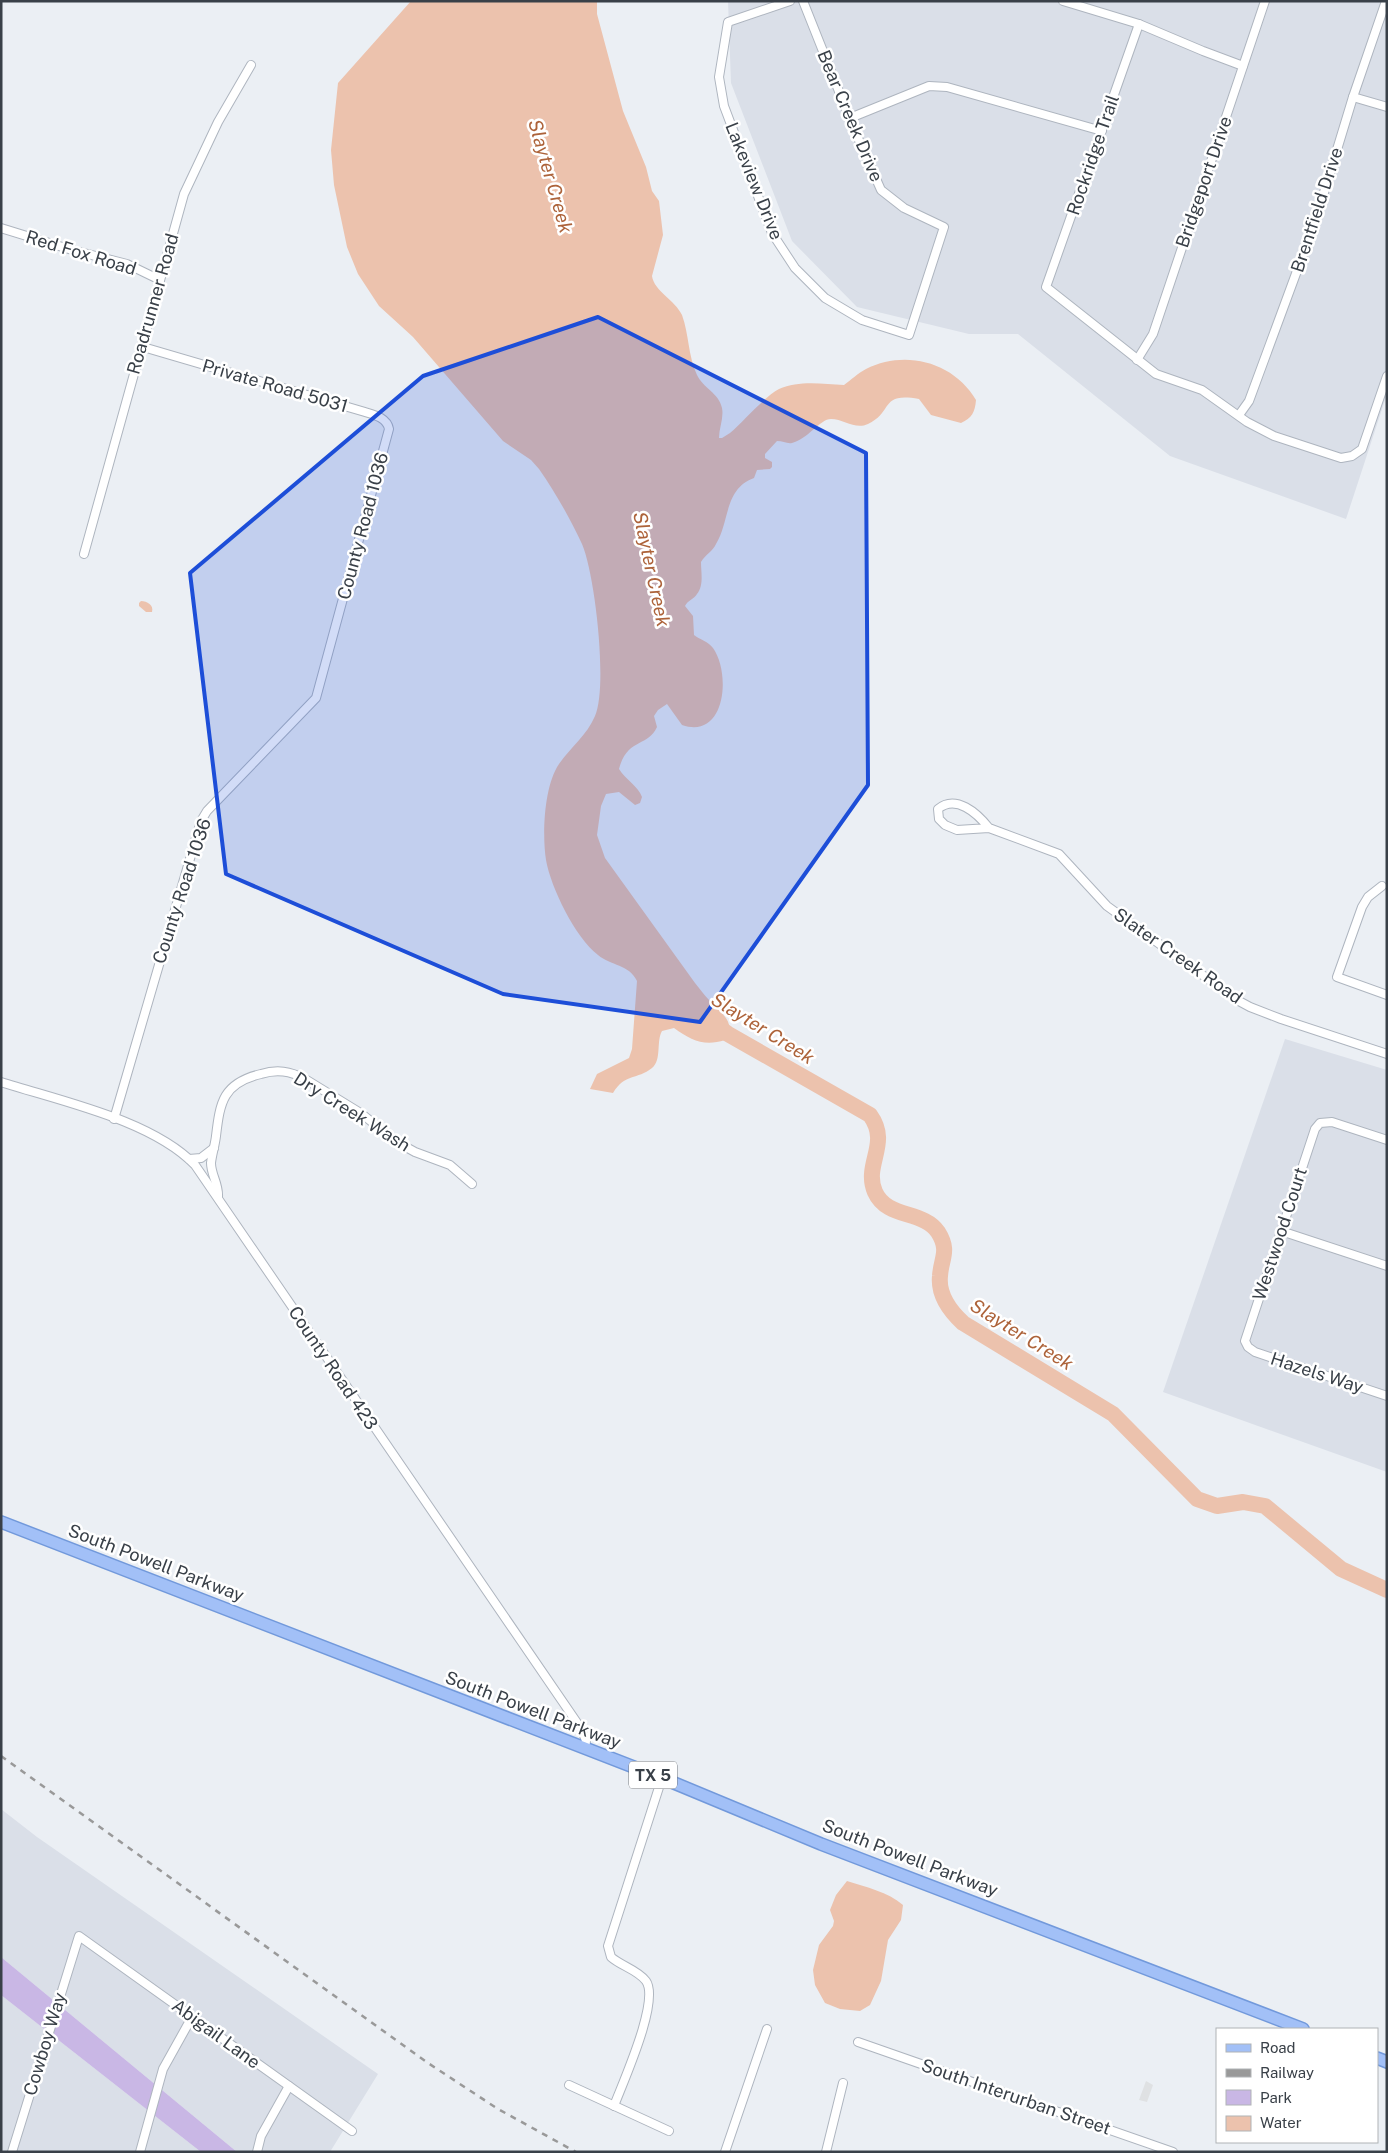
<svg xmlns="http://www.w3.org/2000/svg" width="1388" height="2153" font-family="'Public Sans',sans-serif">
<style>
.residential{fill:#dadfe8}
.green{fill:#c9b7e5}
.parking{fill:#dfe1e3}
.water{fill:#ecc2ad}
.lines{fill:none;stroke-linecap:round;stroke-linejoin:round}
.river{stroke:#ecc2ad;stroke-width:16}
.street-casing{stroke:#aeb5bf;stroke-width:10}
.primary-casing{stroke:#7299db;stroke-width:14}
.street{stroke:#fff;stroke-width:8}
.primary{stroke:#a2c0f7;stroke-width:11}
.rail{stroke:#999;stroke-width:2.5;stroke-dasharray:6 6;stroke-linecap:butt}
.marked{fill:#1d4ed8;fill-opacity:0.2;stroke:#1d4ed8;stroke-width:4;stroke-linejoin:round}
.labels{text-anchor:middle;stroke-width:5;stroke-linejoin:round;paint-order:stroke}
.shield{fill:#fff;stroke:#74797f;stroke-width:1}
.shield-label{font-size:16px;font-weight:bold;fill:#394048}
.street-label{font-size:18px;fill:#394048;stroke:#fff}
.water-label{font-size:19px;font-style:italic;fill:#ad633a;stroke:#fff}
</style>
<rect width="100%" height="100%" fill="#ebeff4"/>
<g class="residential">
<polygon points="728,1 1387,1 1387,394 1346,519 1170,456 1018,334 969,334 857,307 792,241 731,83"/>
<polygon points="1285,1039 1387,1070 1387,1472 1163,1392"/>
<polygon points="1,1809 37,1837 378,2074 330,2152 237,2152 1,1957"/>
<polygon points="1,1995 201,2152 1,2152"/>
</g>
<polygon class="green" points="1,1957 237,2152 201,2152 1,1995"/>
<polygon class="parking" points="1146,2081 1153,2085 1147,2102 1139,2100"/>
<g class="water">
<path d="M411 1H597V14L623 111 646 167 652 191 659 201 663 235 652 276C654 291 675 300 682 315 689 334 688 356 697 375 703 388 719 393 722 408 724 418 719 428 719 438H722L730 433C743 422 765 396 779 389 799 380 823 384 844 385 851 380 858 373 866 369 905 349 954 362 976 400 975 412 972 418 961 423L931 415 919 399C879 392 894 412 868 424 855 430 844 419 831 419 820 419 808 439 792 443 787 444 783 441 777 441L765 454V458L772 462V467L770 469 757 470 754 478C724 489 730 521 716 544 713 551 705 555 701 562 701 573 704 585 697 594 694 599 688 600 685 606L693 616 694 635C699 639 709 642 713 648 731 673 726 740 682 725L667 704 658 710 654 716 657 727C648 747 627 738 619 769 626 780 638 786 642 797L640 803 635 805 619 792 606 794 601 806 597 835 605 858 695 983C700 989 704 995 710 1001 721 1014 737 1021 725 1040 704 1047 691 1040 674 1028L662 1031C656 1041 662 1060 652 1068 637 1080 625 1073 613 1093L590 1089 597 1074 629 1058 632 1049 637 981C629 964 611 966 598 955 575 937 551 888 546 860 542 834 544 786 559 764 571 747 587 735 595 716 608 687 595 574 582 544 570 518 555 492 539 469L531 460 503 441 413 337 379 306 358 274 347 247 334 185 331 150 338 83Z"/>
<path d="M141 601C147 601 154 605 152 612H146L139 606V603Z"/>
<path d="M847 1881C866 1887 888 1892 903 1905L901 1920 888 1940 881 1981 870 2005 860 2011 840 2009 825 2003 815 1985 813 1970 819 1945 833 1926 834 1921 830 1910 836 1895Z"/>
</g>
<g class="lines">
<path class="river" d="M712 1022 728 1034 870 1115C891 1144 863 1164 875 1192 887 1219 923 1210 938 1232 950 1251 941 1258 940 1276 938 1295 950 1311 963 1323L1113 1414 1197 1499 1217 1506 1243 1502 1265 1506 1341 1569 1387 1590"/>
<defs>
<g id="street">
<polyline points="790,1 728,22 719,77 724,106 772,233 795,268 825,298 862,320 909,335 944,227 904,208 881,190 854,129 803,1"/>
<polyline points="1063,1 1139,24 1203,51 1243,66"/>
<polyline points="1139,24 1046,287 1156,374 1202,390 1247,422 1274,436 1341,458 1352,456 1362,449 1387,376"/>
<polyline points="1353,97 1387,107"/>
<polyline points="850,118 929,86 947,87 1102,131"/>
<polyline points="1,228 72,250 127,264 160,280"/>
<polyline points="1137,360 1153,334 1265,1"/>
<polyline points="1239,415 1249,401 1315,222 1353,97 1386,1"/>
<polyline points="84,554 184,194 218,122 251,65"/>
<path d="M989 828C977 813 956 794 938 809L939 819 945 825 957 830 989 828 1059 854 1107 906 1237 1000 1250 1007 1281 1019 1387 1054"/>
<polyline points="1382,886 1368,897 1362,907 1337,977 1387,995"/>
<path d="M1 1082C60 1101 152 1120 195 1165L582 1730 586 1741 585 1749"/>
<path d="M114 1119 201 821 207 811 316 698 389 429C387 418 375 415 365 412L143 347"/>
<polyline points="1387,1140 1332,1122 1320,1123 1315,1129 1245,1341 1248,1347 1255,1352 1387,1396"/>
<polyline points="189,1159 201,1158 214,1148"/>
<path d="M218 1197C219 1184 211 1175 211 1163 212 1154 215 1145 216 1136 220 1102 223 1083 261 1074 277 1069 290 1071 305 1079L362 1114 395 1141 415 1152 450 1165 472 1184"/>
<polyline points="1281,1231 1387,1266"/>
<polyline points="858,2042 1173,2152"/>
<polyline points="569,2085 669,2131"/>
<path d="M614 2106C623 2082 660 2001 646 1981 638 1970 621 1966 611 1957L608 1946 662 1778"/>
<polyline points="12,2152 79,1936 352,2131"/>
<polyline points="140,2152 163,2069 192,2017"/>
<polyline points="257,2152 261,2136 289,2086"/>
<polyline points="725,2152 767,2029"/>
<polyline points="826,2152 843,2083"/>
</g>
<g id="primary">
<polyline points="1,1522 662,1778 821,1844 1303,2029"/>
<polyline points="1377,2058 1387,2062"/>
</g>
</defs>
<use href="#street" class="street-casing"/>
<use href="#primary" class="primary-casing"/>
<use href="#street" class="street"/>
<use href="#primary" class="primary"/>
<polyline class="rail" points="1,1756 428,2063 498,2109 576,2152"/>
</g>
<path class="marked" d="M598 317 866 453 868 785 700 1022 503 994 226 874 190 573 423 376Z"/>
<g class="labels">
<rect class="shield" x="629" y="1761.5" width="48" height="27" rx="4"/>
<g class="shield-label">
<text x="653" y="1781">TX 5</text>
</g>
<g class="street-label">
<text transform="translate(850 116) rotate(67)" y="6">Bear Creek Drive</text>
<text transform="translate(1093 155) rotate(-71)" y="6">Rockridge Trail</text>
<text transform="translate(754 181) rotate(68)" y="6">Lakeview Drive</text>
<text transform="translate(1204 182) rotate(-71)" y="6">Bridgeport Drive</text>
<text transform="translate(1317 210) rotate(-72)" y="6">Brentfield Drive</text>
<text transform="translate(81 253) rotate(17)" y="6">Red Fox Road</text>
<text transform="translate(153 304) rotate(-74)" y="6">Roadrunner Road</text>
<text transform="translate(275 386) rotate(16)" y="6">Private Road 5031</text>
<text transform="translate(363 526) rotate(-75)" y="6">County Road 1036</text>
<text transform="translate(182 891) rotate(-72)" y="6">County Road 1036</text>
<text transform="translate(1178 956) rotate(35)" y="6">Slater Creek Road</text>
<text transform="translate(352 1112) rotate(32)" y="6">Dry Creek Wash</text>
<text transform="translate(1280 1234) rotate(-72)" y="6">Westwood Court</text>
<text transform="translate(333 1368) rotate(56)" y="6">County Road 423</text>
<text transform="translate(1317 1373) rotate(18)" y="6">Hazels Way</text>
<text transform="translate(156 1563) rotate(21)" y="6">South Powell Parkway</text>
<text transform="translate(533 1710) rotate(21)" y="6">South Powell Parkway</text>
<text transform="translate(910 1858) rotate(21)" y="6">South Powell Parkway</text>
<text transform="translate(216 2034) rotate(36)" y="6">Abigail Lane</text>
<text transform="translate(45 2044) rotate(-73)" y="6">Cowboy Way</text>
<text transform="translate(1016 2097) rotate(19)" y="6">South Interurban Street</text>
</g>
<g class="water-label">
<text transform="translate(551 176) rotate(74)" y="7">Slayter Creek</text>
<text transform="translate(652 569) rotate(78)" y="7">Slayter Creek</text>
<text transform="translate(763 1028) rotate(32)" y="7">Slayter Creek</text>
<text transform="translate(1022 1334) rotate(32)" y="7">Slayter Creek</text>
</g>
</g>
<rect width="1388" height="2153" fill="none" stroke="#394048" stroke-width="5"/>
<rect x="1216" y="2028" width="162" height="115" fill="#ffffff" stroke="#b0b3b6"/>
<rect x="1226" y="2044" width="25" height="8" fill="#a2c0f7" stroke="#b0b3b6"/>
<text x="1260" y="2053" font-size="15" fill="#394048">Road</text>
<rect x="1226" y="2069" width="25" height="8" fill="#999999" stroke="#b0b3b6"/>
<text x="1260" y="2078" font-size="15" fill="#394048">Railway</text>
<rect x="1226" y="2090" width="25" height="15" fill="#c9b7e5" stroke="#b0b3b6"/>
<text x="1260" y="2103" font-size="15" fill="#394048">Park</text>
<rect x="1226" y="2116" width="25" height="15" fill="#ecc2ad" stroke="#b0b3b6"/>
<text x="1260" y="2128" font-size="15" fill="#394048">Water</text>
</svg>
